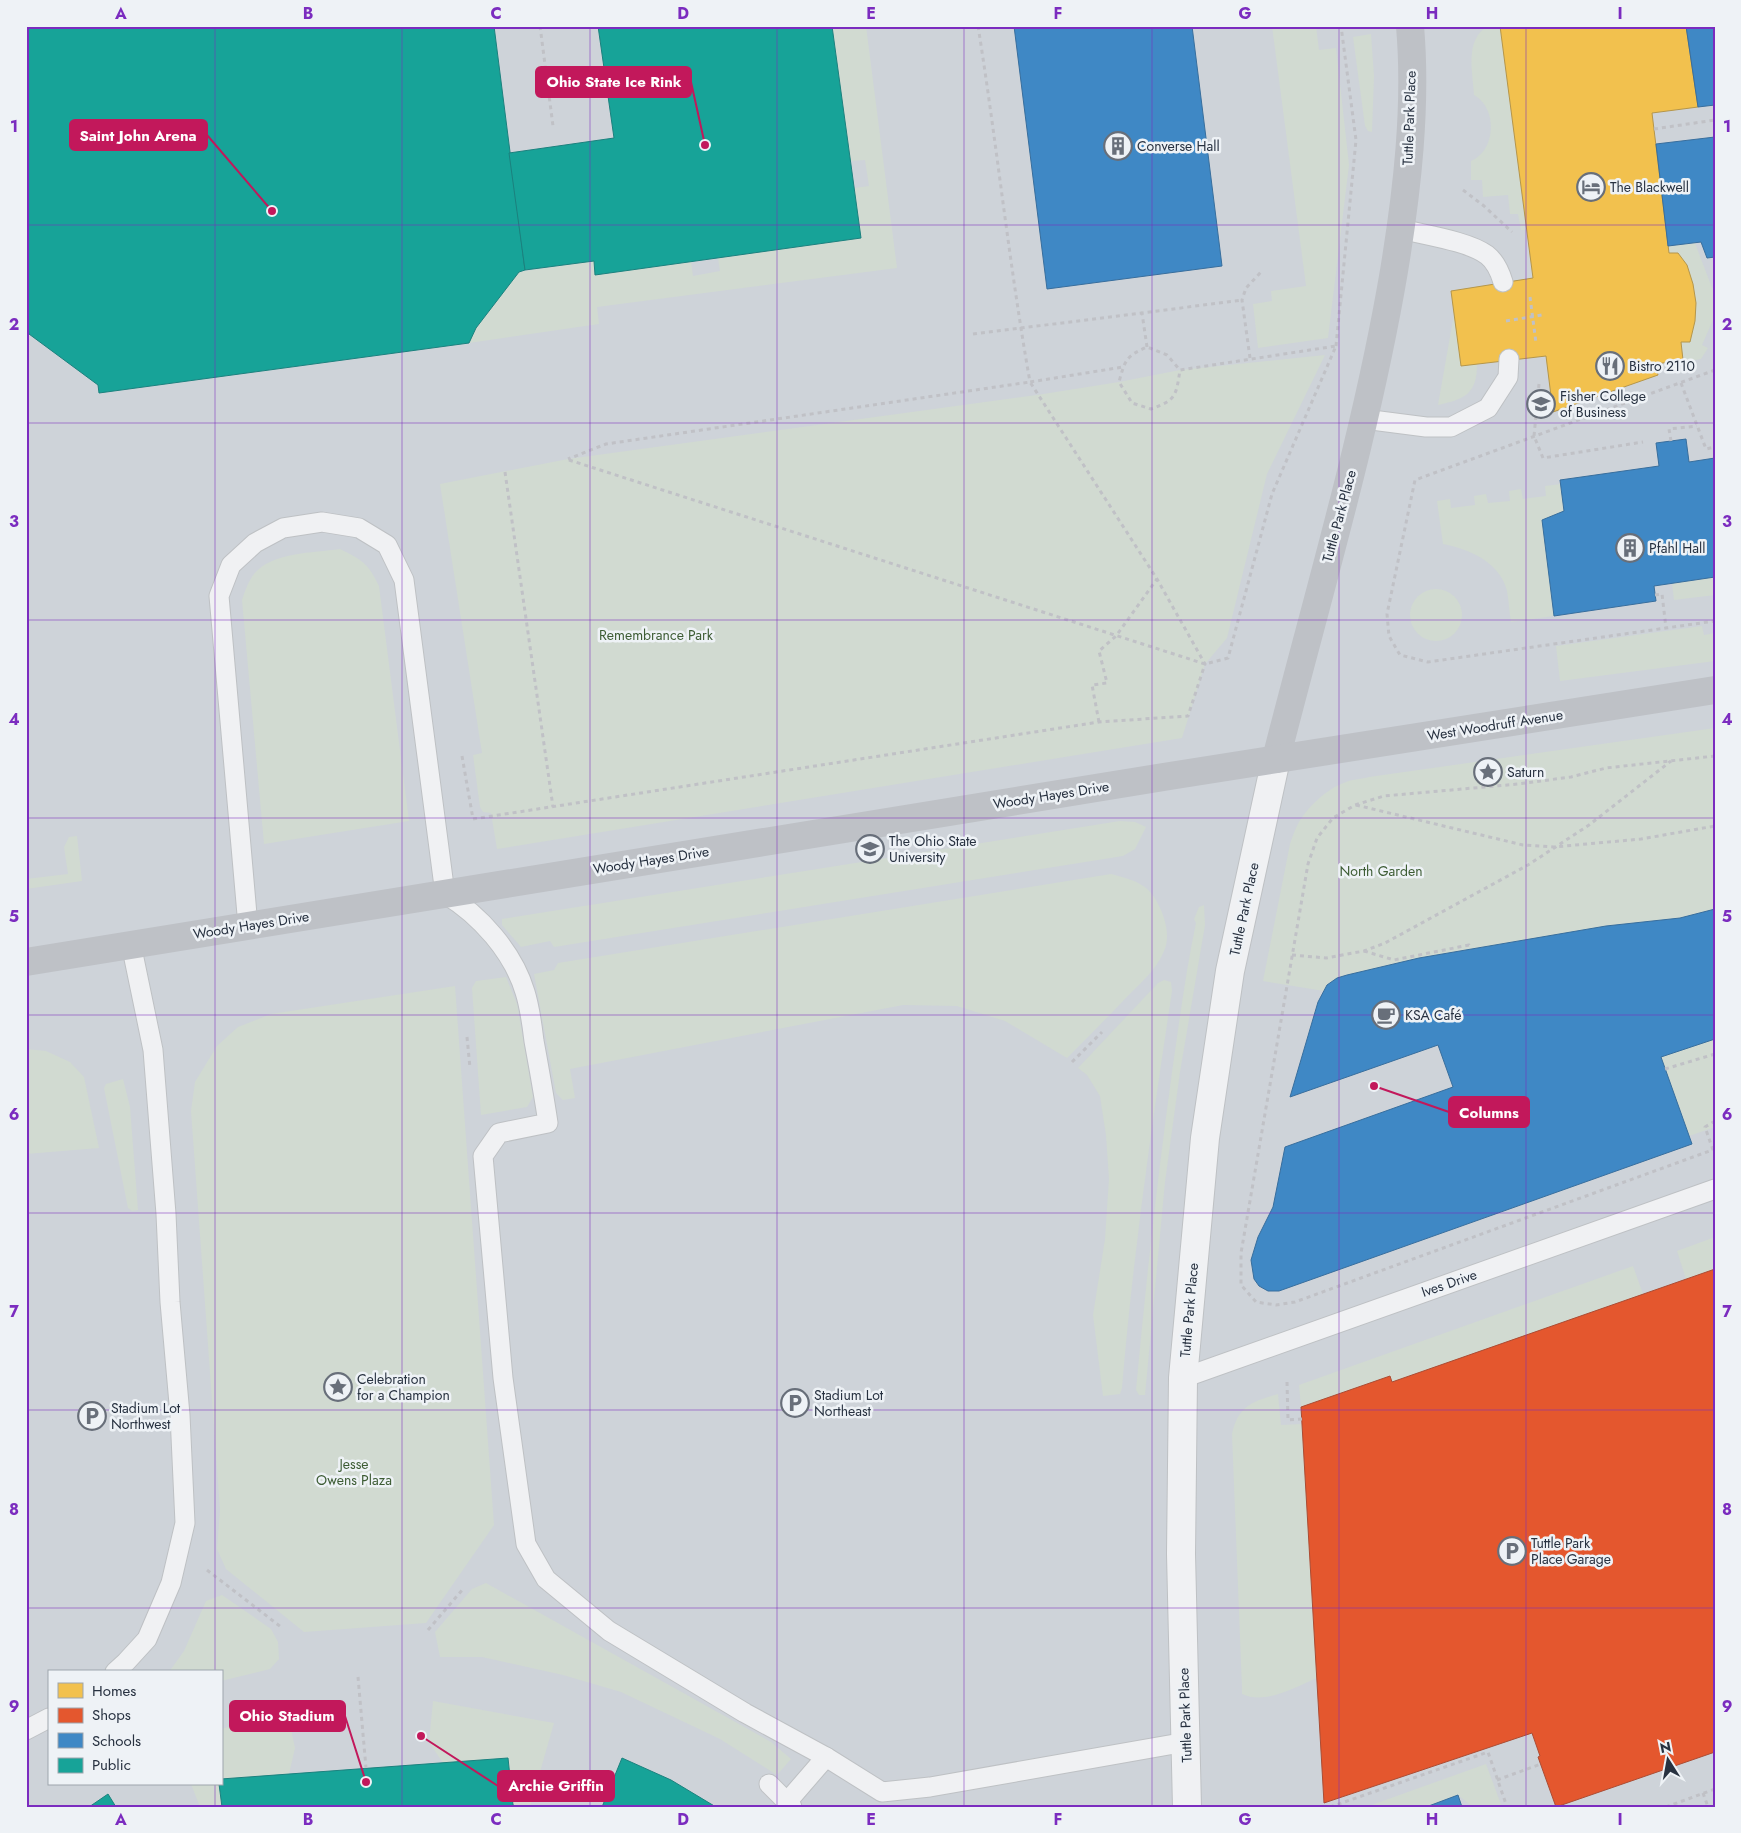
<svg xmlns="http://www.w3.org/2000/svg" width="1741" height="1833" font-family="Jost,sans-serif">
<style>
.built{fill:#ced3d9;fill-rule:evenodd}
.green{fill:#d1dad1}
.homes{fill:#f2c14e;stroke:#b5964a}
.shops{fill:#e4572e;stroke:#ab4c33}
.schools{fill:#3f88c5;stroke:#386e9d}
.public{fill:#17a398;stroke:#1c817e}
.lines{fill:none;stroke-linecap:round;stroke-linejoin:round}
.lane-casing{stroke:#bec1c4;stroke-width:21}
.street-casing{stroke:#bec1c4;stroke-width:30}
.path{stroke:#c0c1c6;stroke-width:3;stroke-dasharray:4 4;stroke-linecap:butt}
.lane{stroke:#f0f1f3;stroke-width:19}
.street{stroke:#f0f1f3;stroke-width:28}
.secondary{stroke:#bec1c6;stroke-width:28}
.grid{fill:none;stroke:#7b2cbf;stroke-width:1;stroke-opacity:0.55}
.labels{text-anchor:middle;stroke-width:5;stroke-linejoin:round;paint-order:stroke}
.street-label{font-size:14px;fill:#273140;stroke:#eef2f6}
.poi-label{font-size:14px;fill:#273140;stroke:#eef2f6;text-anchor:start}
.park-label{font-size:14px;fill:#3d5c34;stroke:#eef2f6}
.leader{fill:none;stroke:#c2185b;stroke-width:2}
.callout-dot{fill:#c2185b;stroke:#eef2f6;stroke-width:2}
.callout{fill:#c2185b;stroke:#c2185b;stroke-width:2}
.callout-label{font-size:15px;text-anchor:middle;font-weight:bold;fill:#fff}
.neatline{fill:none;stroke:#7b2cbf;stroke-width:2}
.grid-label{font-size:16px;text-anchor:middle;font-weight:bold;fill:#7b2cbf}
</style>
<rect width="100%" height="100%" fill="#e0e3e6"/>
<path class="built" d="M26 26H1715V1807H26ZM49 1672H221V1784H49Z"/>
<g class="green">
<polygon points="832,26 866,26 897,268 597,307 599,324 469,343 476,328 519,272 594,261 596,275 691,261 693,276 720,271 718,258 861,238 854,188 869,186 865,160 850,161"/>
<polygon points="1272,26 1316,26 1319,50 1336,48 1349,165 1328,338 1258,348 1253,304 1272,301 1271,291 1306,286"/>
<path d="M1488 26H1500L1526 230H1521L1518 214H1510L1508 195 1483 197 1482 180H1471V161C1496 151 1498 108 1474 95 1473 72 1464 40 1488 26Z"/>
<polygon points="1371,34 1374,76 1372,132 1368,131 1365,126 1353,37"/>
<path d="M1695 243 1712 288H1715V320H1713L1702 345 1708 348 1701 359 1684 362 1681 342H1690C1699 309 1698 281 1678 253H1669L1668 246Z"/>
<path d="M1454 314 1461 366 1477 364C1477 395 1464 399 1438 405Z"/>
<polygon points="1325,355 1267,474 1227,638 1205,664 1182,738 497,849 491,813 483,812 480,807 473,755 482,753 440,484 568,459 1037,395 1119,382 1180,370"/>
<path d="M1561 484 1564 511 1542 520 1554 616 1511 622C1509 612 1509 601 1507 591 1500 562 1469 549 1443 544L1437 501 1450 499 1451 508 1475 505 1474 496 1486 494 1488 503 1510 501 1509 491 1521 489 1523 499 1546 496 1545 486Z"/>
<path d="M340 549C362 560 368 563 379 586L409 821 264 844 242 600C245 591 248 582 254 574 272 552 313 553 340 549Z"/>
<polygon points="1715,577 1715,595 1674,600 1672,583"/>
<circle cx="1436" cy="615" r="26"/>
<polygon points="1702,626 1704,635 1715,633 1715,661 1560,681 1556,646"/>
<path d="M1715 728V909L1680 918 1606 926 1419 958 1337 978 1327 985 1324 991 1263 981 1290 844C1292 838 1294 832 1297 826 1306 808 1326 789 1346 782 1353 779 1362 779 1369 777Z"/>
<polygon points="1120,821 1135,822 1146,827 1135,849 1123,856 554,947 550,941 521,947 502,925 502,919"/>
<polygon points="77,836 82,881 26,889 26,879 68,874 64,847 69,837"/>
<path d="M1111 874C1137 881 1150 884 1161 910 1166 922 1170 938 1164 951 1156 971 1138 985 1123 1001 1105 1020 1086 1039 1067 1058L1005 1021 957 1006 903 1005 570 1069 575 1098 563 1100 556 1093 534 974 554 970 558 963Z"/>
<path d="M1204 905 1205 925 1180 1072 1165 1182 1145 1395H1139L1136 1390C1146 1281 1158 1173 1173 1065 1180 1017 1186 970 1196 923L1194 919 1199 907Z"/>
<polygon points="506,977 517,1004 533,1097 527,1107 481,1115 472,988 476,981"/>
<path d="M1164 980 1171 982 1172 991C1152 1123 1133 1255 1122 1388L1120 1394 1103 1396 1093 1315 1105 1239 1109 1179 1106 1135 1100 1096 1087 1075 1078 1068 1158 983Z"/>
<polygon points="455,986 494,1525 426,1623 304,1632 226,1569 217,1549 220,1510 191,1111 195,1082 217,1046 238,1027 271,1014"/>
<polygon points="1715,1039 1715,1127 1689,1136 1661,1057"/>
<polygon points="26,1049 46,1051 70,1062 84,1077 99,1148 26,1154"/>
<polygon points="123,1079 130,1107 138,1210 132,1211 128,1208 104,1088 106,1084"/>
<polygon points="1715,1237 1715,1269 1686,1279 1677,1251"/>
<polygon points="1633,1266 1643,1294 1392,1382 1390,1376 1301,1407 1299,1385"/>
<path d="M1278 1394 1281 1425 1302 1424 1317 1678C1295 1687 1266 1705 1242 1694V1688L1232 1434C1238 1406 1253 1401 1278 1394Z"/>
<polygon points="486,1583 771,1742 791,1759 777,1775 720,1739 621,1692 563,1675 482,1657 440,1657 435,1632 472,1589"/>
<polygon points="222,1595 271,1629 278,1642 279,1659 270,1669 221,1681 221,1672 169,1672 184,1651 206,1601"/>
<polygon points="433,1701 554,1723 530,1807 200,1807 191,1784 221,1784 221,1729 287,1711 295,1748 289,1774 443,1763 429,1742"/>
<polygon points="1486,1764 1502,1807 1473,1807 1458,1795 1426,1807 1366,1807"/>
</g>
<polygon class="homes" points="1500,26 1686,26 1698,107 1652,113 1669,253 1678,253 1687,265 1693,284 1696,303 1695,321 1690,342 1681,342 1683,360 1656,364 1658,375 1553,412 1546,356 1461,366 1451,291 1533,278"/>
<polygon class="shops" points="1715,1269 1715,1752 1556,1807 1538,1757 1540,1756 1532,1733 1324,1803 1301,1407 1390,1376 1392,1382"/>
<g class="schools">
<polygon points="1014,26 1192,26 1222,266 1047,289"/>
<polygon points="1686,26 1715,26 1715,105 1698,107"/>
<polygon points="1715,137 1715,257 1707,258 1701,242 1668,246 1656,144"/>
<polygon points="1686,439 1689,462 1715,458 1715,577 1654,586 1656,601 1554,616 1542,520 1564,511 1560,480 1659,466 1656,443"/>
<polygon points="1715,909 1715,1039 1661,1057 1692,1144 1279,1291 1268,1291 1259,1286 1254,1279 1251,1260 1258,1237 1273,1207 1285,1147 1453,1087 1438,1045 1290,1097 1318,1002 1327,985 1337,978 1347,975 1419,958 1606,926 1680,918"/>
<polygon points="1458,1795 1462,1807 1426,1807"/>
</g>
<g class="public">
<polygon points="26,26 494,26 525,270 519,272 476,328 469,343 99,393 98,385 29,334 26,312"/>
<polygon points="598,26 832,26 861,238 595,275 594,261 525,270 509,153 614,138"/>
<polygon points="508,1758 513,1805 519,1807 222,1807 219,1784 221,1784 221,1779"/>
<polygon points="622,1758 671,1780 716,1807 602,1807"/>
<polygon points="108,1794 116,1807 89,1807"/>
</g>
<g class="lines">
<defs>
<g id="lane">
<path d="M1401 229C1424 235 1468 241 1487 255 1496 262 1500 272 1503 282"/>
<polyline points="1364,419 1426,427 1451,427 1488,408 1508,377 1509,359"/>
<path d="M248 926 219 596 231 565 255 543 283 528 322 522 359 528 387 545 404 580 445 894C480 915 513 952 525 992 530 1008 532 1024 534 1041 539 1068 544 1096 548 1123L499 1133 483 1156 503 1378 526 1544 546 1579 609 1631 745 1713 826 1757 882 1792 930 1787 1186 1742"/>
<polyline points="1183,1378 1715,1189"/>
<polyline points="115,1672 126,1662 147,1639 171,1583 185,1523 180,1415 170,1302 166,1214 153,1050 131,944"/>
<polyline points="26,1730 49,1718"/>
<polyline points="769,1784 792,1807"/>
<polyline points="787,1802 826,1757"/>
</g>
<polyline id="street" points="1187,1807 1181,1554 1183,1378 1205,1138 1230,971 1276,759"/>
</defs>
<use href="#lane" class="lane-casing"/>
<use href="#street" class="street-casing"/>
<g class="path">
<polyline points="540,26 553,126"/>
<path d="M978 26C997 145 1009 264 1030 382L1123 367"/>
<polyline points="1654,129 1715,120"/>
<polyline points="1463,190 1484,206 1512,232"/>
<polyline points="1530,297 1536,343"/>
<polyline points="1506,321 1542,315"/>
<polyline points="973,334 1142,313"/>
<polyline points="1336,346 1356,140 1341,26"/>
<polyline points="1147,347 1142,313 1242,300"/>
<polyline points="1250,358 1242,300 1246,288 1261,272"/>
<polyline points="1715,370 1415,480 1387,614 1389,636 1400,655 1428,662 1715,621"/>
<polyline points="1681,383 1706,449 1715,447"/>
<polyline points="1539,384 1534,436 1543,458 1643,442"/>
<polyline points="1671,441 1669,429 1697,426"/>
<path d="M569 460 1205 664 1228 658 1272 494 1336 346 1180 370C1176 396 1176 400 1151 409L1132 403 1119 382C1125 360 1126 356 1147 347L1167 355 1180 370"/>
<polyline points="505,472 553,807"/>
<polyline points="1655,595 1662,594 1666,628"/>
<polyline points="1099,722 1092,685 1107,683 1099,651 1116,636 1157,579"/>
<polyline points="462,756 473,819 1099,722 1188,716 1205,664 1157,579 1030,382 606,444 568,459"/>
<polyline points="1715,756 1606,768 1571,777 1518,784 1384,796 1355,805 1333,818 1317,838 1308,864 1241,1253 1241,1285 1256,1302 1276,1305 1295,1302 1715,1149"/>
<polyline points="1356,805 1523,845 1554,847 1641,839 1715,826"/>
<polyline points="1364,951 1394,960 1469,945 1470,949"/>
<polyline points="1292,955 1326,958 1364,951 1385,943 1528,865 1589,825 1671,761"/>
<polyline points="467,1037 470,1068"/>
<polyline points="1072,1062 1102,1032"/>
<polyline points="1665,1069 1715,1054"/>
<polyline points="1713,1150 1705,1127 1715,1121"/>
<polyline points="1287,1382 1288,1420 1303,1419"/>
<polyline points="207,1570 281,1627"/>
<polyline points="428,1630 463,1589"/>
<polyline points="358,1677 366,1768"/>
<polyline points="1497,1780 1541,1764"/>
<polyline points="1703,1793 1708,1807"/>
<polyline points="1330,1807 1488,1752 1507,1807"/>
<polyline points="1666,1807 1715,1789"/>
</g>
<use href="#lane" class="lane"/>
<use href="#street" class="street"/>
<g class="secondary">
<path d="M1276 759C1317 597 1366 436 1394 271 1407 192 1417 106 1410 26"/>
<polyline points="26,962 1176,775 1715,690"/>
</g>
</g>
<path class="grid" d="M215 26V1672M402 26V1807M590 26V1807M777 26V1807M964 26V1807M1152 26V1807M1339 26V1807M1526 26V1807M26 225H1715M26 423H1715M26 620H1715M26 818H1715M26 1015H1715M26 1213H1715M26 1410H1715M26 1608H1715M215 1784V1807"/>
<defs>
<symbol id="building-ring" viewBox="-11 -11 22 22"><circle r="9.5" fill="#eef2f6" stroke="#686f7a" stroke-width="1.5"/><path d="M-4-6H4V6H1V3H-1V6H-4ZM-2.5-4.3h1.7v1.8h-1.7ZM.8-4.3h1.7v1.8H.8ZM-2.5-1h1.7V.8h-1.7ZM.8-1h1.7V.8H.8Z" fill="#686f7a"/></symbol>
<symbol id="hotel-ring" viewBox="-11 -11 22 22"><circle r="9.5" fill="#eef2f6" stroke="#686f7a" stroke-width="1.5"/><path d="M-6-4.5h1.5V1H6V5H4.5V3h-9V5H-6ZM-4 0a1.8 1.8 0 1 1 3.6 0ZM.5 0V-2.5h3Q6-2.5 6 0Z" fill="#686f7a"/></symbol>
<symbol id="restaurant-ring" viewBox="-11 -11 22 22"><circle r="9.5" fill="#eef2f6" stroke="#686f7a" stroke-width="1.5"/><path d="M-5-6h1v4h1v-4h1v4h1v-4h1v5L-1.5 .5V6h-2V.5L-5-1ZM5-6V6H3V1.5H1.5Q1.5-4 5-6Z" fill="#686f7a"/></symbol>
<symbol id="university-ring" viewBox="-11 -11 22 22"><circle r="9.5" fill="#eef2f6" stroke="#686f7a" stroke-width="1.5"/><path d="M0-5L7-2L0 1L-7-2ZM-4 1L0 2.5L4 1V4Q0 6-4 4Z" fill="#686f7a"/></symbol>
<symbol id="sight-ring" viewBox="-11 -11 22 22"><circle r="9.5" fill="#eef2f6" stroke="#686f7a" stroke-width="1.5"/><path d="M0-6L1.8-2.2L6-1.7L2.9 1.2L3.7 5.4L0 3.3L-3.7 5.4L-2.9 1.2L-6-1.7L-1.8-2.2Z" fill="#686f7a"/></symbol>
<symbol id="cafe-ring" viewBox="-11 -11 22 22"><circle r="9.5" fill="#eef2f6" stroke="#686f7a" stroke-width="1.5"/><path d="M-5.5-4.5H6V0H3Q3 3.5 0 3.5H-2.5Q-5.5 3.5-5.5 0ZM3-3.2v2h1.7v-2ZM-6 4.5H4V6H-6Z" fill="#686f7a"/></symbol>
<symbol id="parking-ring" viewBox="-11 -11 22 22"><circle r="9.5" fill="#eef2f6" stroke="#686f7a" stroke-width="1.5"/><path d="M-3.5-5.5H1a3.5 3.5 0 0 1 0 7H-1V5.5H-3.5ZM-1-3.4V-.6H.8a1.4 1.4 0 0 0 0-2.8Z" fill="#686f7a"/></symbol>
</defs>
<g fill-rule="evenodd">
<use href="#building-ring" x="1102" y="130" width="32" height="32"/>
<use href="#hotel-ring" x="1575" y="171" width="32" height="32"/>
<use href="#restaurant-ring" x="1594" y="350" width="32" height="32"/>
<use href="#university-ring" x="1525" y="388" width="32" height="32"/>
<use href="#building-ring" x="1614" y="532" width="32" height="32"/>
<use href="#sight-ring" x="1472" y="756" width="32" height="32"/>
<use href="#university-ring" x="854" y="833" width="32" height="32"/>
<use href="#cafe-ring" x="1370" y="999" width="32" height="32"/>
<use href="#sight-ring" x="322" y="1371" width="32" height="32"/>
<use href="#parking-ring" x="779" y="1387" width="32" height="32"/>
<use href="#parking-ring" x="76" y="1400" width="32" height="32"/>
<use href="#parking-ring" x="1496" y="1535" width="32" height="32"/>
</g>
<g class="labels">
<g class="street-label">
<text transform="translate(1409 118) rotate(-88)" y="5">Tuttle Park Place</text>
<text transform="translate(1339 516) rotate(-75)" y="5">Tuttle Park Place</text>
<text transform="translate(1495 725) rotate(-9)" y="5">West Woodruff Avenue</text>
<text transform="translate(1051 795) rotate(-9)" y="5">Woody Hayes Drive</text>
<text transform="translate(651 860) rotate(-9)" y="5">Woody Hayes Drive</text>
<text transform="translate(1244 909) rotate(-78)" y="5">Tuttle Park Place</text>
<text transform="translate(251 925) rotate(-9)" y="5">Woody Hayes Drive</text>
<text transform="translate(1449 1283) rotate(-19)" y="5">Ives Drive</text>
<text transform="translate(1189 1310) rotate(-85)" y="5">Tuttle Park Place</text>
<text transform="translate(1185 1715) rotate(-92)" y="5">Tuttle Park Place</text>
</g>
<g class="poi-label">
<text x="1137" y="151">Converse Hall</text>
<text x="1610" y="192">The Blackwell</text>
<text x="1629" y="371">Bistro 2110</text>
<text x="1560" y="401">Fisher College<tspan x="1560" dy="16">of Business</tspan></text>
<text x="1649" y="553">Pfahl Hall</text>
<text x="1507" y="777">Saturn</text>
<text x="889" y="846">The Ohio State<tspan x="889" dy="16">University</tspan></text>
<text x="1405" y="1020">KSA Café</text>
<text x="357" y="1384">Celebration<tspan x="357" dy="16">for a Champion</tspan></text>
<text x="814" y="1400">Stadium Lot<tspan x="814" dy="16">Northeast</tspan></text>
<text x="111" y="1413">Stadium Lot<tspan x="111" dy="16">Northwest</tspan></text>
<text x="1531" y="1548">Tuttle Park<tspan x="1531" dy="16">Place Garage</tspan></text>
</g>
<g class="park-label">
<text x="656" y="640">Remembrance Park</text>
<text x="1381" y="876">North Garden</text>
<text x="354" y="1469">Jesse<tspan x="354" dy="16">Owens Plaza</tspan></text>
</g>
</g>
<path class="leader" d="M705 145L691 82M272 211L207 135M1374 1086L1449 1112M366 1782L345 1716M421 1736L498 1786"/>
<g class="callout-dot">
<circle cx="705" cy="145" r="5"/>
<circle cx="272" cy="211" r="5"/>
<circle cx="1374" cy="1086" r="5"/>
<circle cx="366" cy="1782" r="5"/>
<circle cx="421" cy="1736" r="5"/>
</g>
<g class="callout">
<rect x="536" y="67" width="155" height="30" rx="5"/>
<rect x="70" y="120" width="137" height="30" rx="5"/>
<rect x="1449" y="1097" width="80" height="30" rx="5"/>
<rect x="230" y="1701" width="115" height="30" rx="5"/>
<rect x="498" y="1771" width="116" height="30" rx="5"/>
</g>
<g class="callout-label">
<text x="614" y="87">Ohio State Ice Rink</text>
<text x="138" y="141">Saint John Arena</text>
<text x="1489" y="1118">Columns</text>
<text x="287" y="1721">Ohio Stadium</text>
<text x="556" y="1791">Archie Griffin</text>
</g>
<rect width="1741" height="1833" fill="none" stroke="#eef2f6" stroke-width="55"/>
<rect x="48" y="1670" width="175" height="115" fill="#eef2f6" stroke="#9ea5ad"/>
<rect x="58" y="1683" width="25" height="15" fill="#f2c14e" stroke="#9ea5ad"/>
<text x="92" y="1696" font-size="15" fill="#273140">Homes</text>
<rect x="58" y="1708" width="25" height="15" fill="#e4572e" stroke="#9ea5ad"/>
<text x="92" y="1720" font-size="15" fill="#273140">Shops</text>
<rect x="58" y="1733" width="25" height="15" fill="#3f88c5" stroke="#9ea5ad"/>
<text x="92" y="1746" font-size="15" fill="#273140">Schools</text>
<rect x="58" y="1758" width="25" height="15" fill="#17a398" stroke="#9ea5ad"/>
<text x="92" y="1770" font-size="15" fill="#273140">Public</text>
<g transform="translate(1668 1760) rotate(349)" stroke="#eef2f6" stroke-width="4" paint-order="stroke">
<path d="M0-4L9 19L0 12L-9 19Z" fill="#273140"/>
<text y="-8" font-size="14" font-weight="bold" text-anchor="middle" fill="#273140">N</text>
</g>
<rect x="28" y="28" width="1686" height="1778" class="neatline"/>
<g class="grid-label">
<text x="121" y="19">A</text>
<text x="308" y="19">B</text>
<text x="496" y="19">C</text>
<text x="683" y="19">D</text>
<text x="871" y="19">E</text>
<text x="1058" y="19">F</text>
<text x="1245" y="19">G</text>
<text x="1432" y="19">H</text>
<text x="1620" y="19">I</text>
<text x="14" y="132">1</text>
<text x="1727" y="132">1</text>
<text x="14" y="330">2</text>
<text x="1727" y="330">2</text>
<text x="14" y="527">3</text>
<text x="1727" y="527">3</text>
<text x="14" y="725">4</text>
<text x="1727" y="725">4</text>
<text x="14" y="922">5</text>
<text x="1727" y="922">5</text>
<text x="14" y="1120">6</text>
<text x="1727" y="1120">6</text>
<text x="14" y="1317">7</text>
<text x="1727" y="1317">7</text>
<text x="14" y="1515">8</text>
<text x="1727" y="1515">8</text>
<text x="14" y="1712">9</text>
<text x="1727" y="1712">9</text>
<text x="121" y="1825">A</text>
<text x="308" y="1825">B</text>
<text x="496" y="1825">C</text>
<text x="683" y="1825">D</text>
<text x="871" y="1825">E</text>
<text x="1058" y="1825">F</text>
<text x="1245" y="1825">G</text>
<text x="1432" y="1825">H</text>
<text x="1620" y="1825">I</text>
</g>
</svg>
